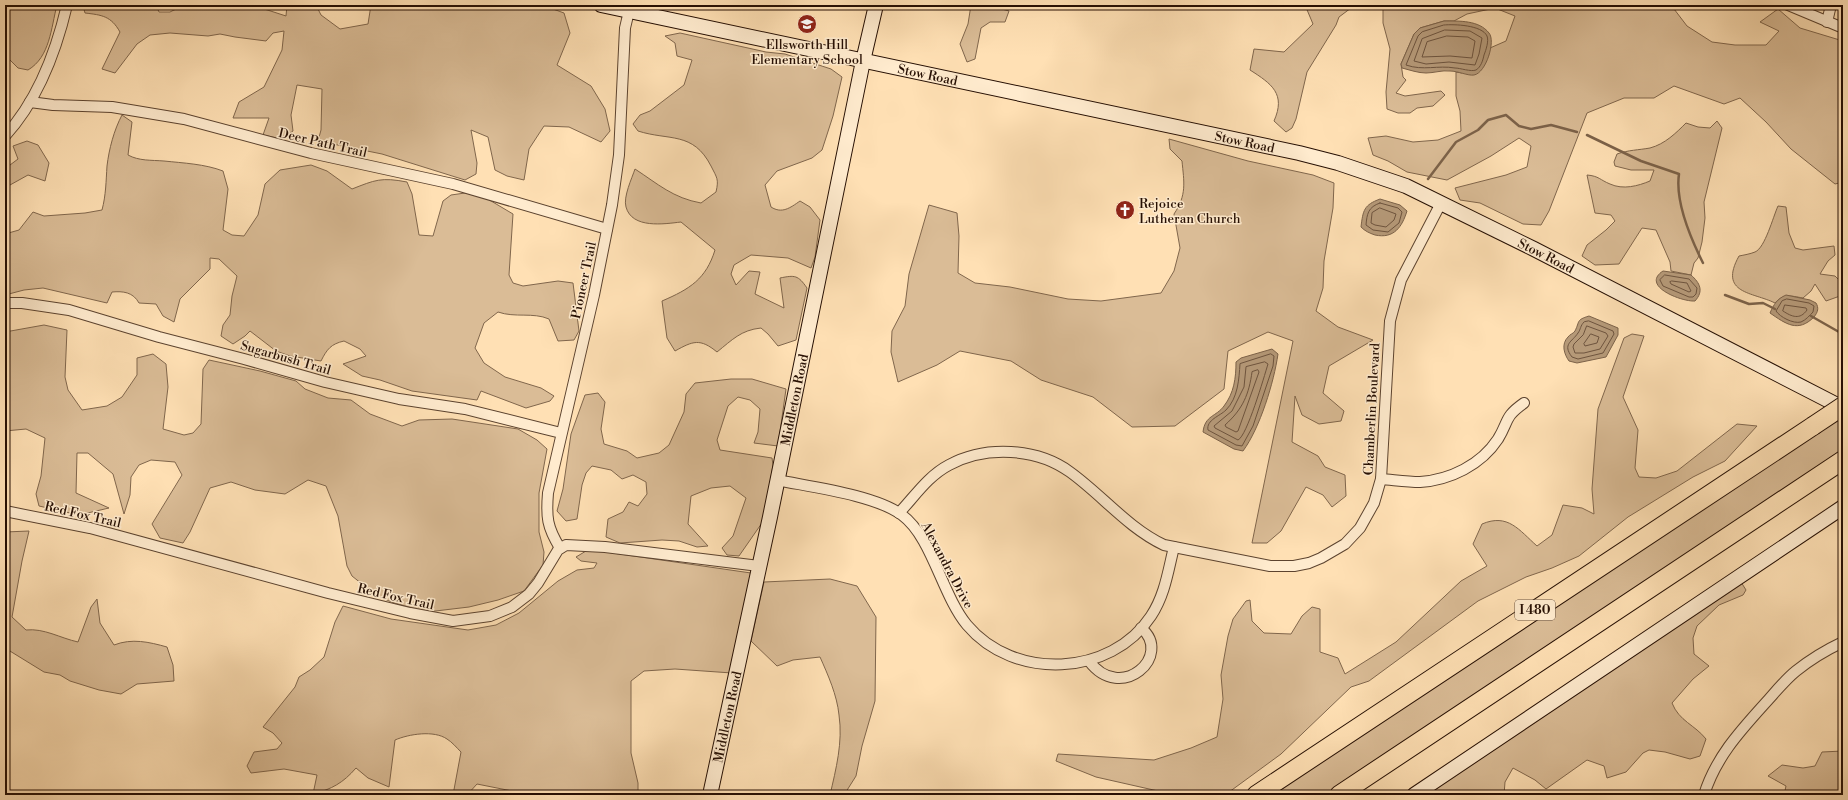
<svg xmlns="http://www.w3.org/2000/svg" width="1848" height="800" font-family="'Libre Bodoni',serif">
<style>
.green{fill:#dabc96;stroke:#80664c}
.water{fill:#b59978;stroke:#7c6249}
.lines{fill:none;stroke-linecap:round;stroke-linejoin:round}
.shore{stroke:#6e543e;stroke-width:1}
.stream{stroke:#7c6249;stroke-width:2.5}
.street-casing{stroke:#5c432f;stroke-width:12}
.secondary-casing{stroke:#260f03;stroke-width:16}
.highway-casing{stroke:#260f03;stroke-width:20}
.street{stroke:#ffebce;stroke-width:10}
.secondary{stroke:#ffebce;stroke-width:14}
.highway{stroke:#ffe0b4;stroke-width:18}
.highway-bridge-casing{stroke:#260f03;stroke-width:20;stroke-linecap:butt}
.highway-bridge{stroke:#ffe0b4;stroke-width:18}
.labels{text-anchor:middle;stroke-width:3;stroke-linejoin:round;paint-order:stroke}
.shield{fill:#ffebce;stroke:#675140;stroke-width:1}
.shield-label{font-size:12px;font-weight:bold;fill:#260f03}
.poi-label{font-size:13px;fill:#260f03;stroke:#ffebce}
.street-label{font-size:13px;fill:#260f03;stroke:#ffebce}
</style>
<rect width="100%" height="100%" fill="#ffe0b4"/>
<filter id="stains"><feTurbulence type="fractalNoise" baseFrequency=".005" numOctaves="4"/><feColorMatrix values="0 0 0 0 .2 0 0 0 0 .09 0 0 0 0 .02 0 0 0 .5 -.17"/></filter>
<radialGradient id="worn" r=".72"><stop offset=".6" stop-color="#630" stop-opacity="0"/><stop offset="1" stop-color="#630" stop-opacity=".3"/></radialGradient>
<g class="green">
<path d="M5 5H57C51 28 50 57 28 70L18 68 5 55Z"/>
<path d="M156 5 159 12H170L184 5H252L286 16 287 5H316L321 15 340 29 368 24 371 5H542L564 13 570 33 557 65 591 86 605 109 610 131 601 142 569 127 544 126 529 149 524 180 507 176 495 170 488 137 471 130 477 163 476 174 465 180 382 154 318 141 321 130 322 89 297 85 291 115 293 131 282 139 263 135 269 118H233L239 102 264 87 282 50 284 31 273 33 266 41 235 37 220 34 208 36 170 33 150 35 137 44 115 73 102 69 120 32C111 16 102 15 85 13L83 6Z"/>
<polygon points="971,5 995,5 995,7 1009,11 1005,22 990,22 981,28 975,59 967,62 960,44 968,24"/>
<path d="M1305 5H1355L1339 17 1336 25 1307 72 1296 119 1292 128 1286 132 1274 121C1286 94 1272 84 1250 70L1254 49 1284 52 1313 24Z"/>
<polygon points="1384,5 1671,5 1687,26 1712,42 1735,45 1766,45 1779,31 1760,22 1778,9 1800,28 1843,41 1843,182 1835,184 1791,149 1766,122 1740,98 1724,104 1674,86 1654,98 1624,98 1587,113 1549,211 1541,225 1523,224 1480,203 1460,200 1455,188 1506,175 1527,167 1531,146 1519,138 1491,156 1447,180 1407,172 1388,161 1373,155 1368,138 1386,136 1413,142 1438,140 1461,131 1460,111 1456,96 1456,72 1462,73 1488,57 1490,48 1506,41 1515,16 1495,8 1467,14 1454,21 1444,21 1420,28 1414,34 1401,64 1403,77 1406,80 1396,93 1405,96 1441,91 1445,95 1433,106 1417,108 1410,113 1398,113 1387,109 1386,92 1390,49 1383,23 1383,6"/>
<path d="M680 33 766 52 785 54 831 69 842 77 833 116 822 150 812 158 777 171 765 185 771 207C782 214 790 208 800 201L810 207 820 220 815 257 811 268 788 258 751 255 734 265 731 274 736 285 749 271 760 272 755 294 784 308 780 278C795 275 798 275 807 288L796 340 778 346 768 334 761 328C741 330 732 340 717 352 700 338 693 341 675 351L667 338 662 301C690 289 706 279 715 250L681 222C664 224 632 229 626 207 623 197 632 178 635 169 658 184 673 198 701 203L716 192C719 179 717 178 711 166 693 131 669 141 638 131L633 124 640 115 650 111 684 85 692 60 677 56 675 43 665 36Z"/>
<path d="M122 115 132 122 128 155C139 161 151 160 164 161 183 163 205 164 223 171L228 189 223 230 232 235 244 236 258 215 265 184 280 170 311 165 327 171 352 189C375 180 381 177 407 182L412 194 419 235 433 236 443 201 451 195 465 193 481 195 513 214 509 275 513 283 523 286 558 281 573 283 579 331 574 340 558 341 549 319C533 312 515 318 498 312L484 323 475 348 484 363 505 377 541 388 554 396 550 401 526 408 481 391 477 400 412 391 380 380 362 376 343 364 366 356 360 349 344 341C331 344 327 349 321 361L290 356 276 351 250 331 245 336 233 344 221 336 223 325 230 315 232 296 237 276 219 259 210 258V269L180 299 174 322 163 316 156 304 139 303C133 292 123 291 112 292L107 303 43 288 24 290 5 295V234L19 230 33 212 44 216 85 213 102 210C106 195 106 181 107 166 109 149 114 130 122 115Z"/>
<path d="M1717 121 1722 128 1704 202 1705 218 1702 242 1698 258 1694 263 1691 275 1671 271 1670 262 1656 230 1642 228 1619 264 1595 265 1582 256 1587 245 1606 230 1615 221 1611 215 1595 213 1587 175C1599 176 1600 180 1610 184 1623 190 1638 186 1650 181L1654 170H1631L1615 166 1614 162 1617 154C1628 150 1639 150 1650 148 1665 144 1676 133 1686 123L1698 127 1710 128Z"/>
<path d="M1169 139 1248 161 1313 175 1334 183 1333 208 1324 261 1323 288 1316 311 1338 327 1373 340 1329 366 1323 393 1344 411 1341 421 1319 424 1302 415 1295 396 1292 442 1318 456 1325 467 1345 475 1346 496 1332 507 1323 495 1306 487 1281 531 1267 543H1252L1293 341 1268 332 1228 351 1224 389 1175 426 1132 427 1093 397 1041 380 1011 361 960 351 937 365 898 382 891 352 892 331 905 306 909 274 929 205 957 213 959 236 958 273 975 283 1010 287 1068 299 1101 301 1161 293 1174 271 1180 248 1174 214C1187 195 1184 182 1182 161L1170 149Z"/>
<polygon points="27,141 38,145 49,163 45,181 28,175 10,185 5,185 5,166 10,165 18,159 13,146"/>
<path d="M1778 206 1786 207 1789 233 1795 248 1803 250 1834 246 1835 255 1828 261 1820 274 1835 276 1843 284 1840 296 1826 301 1815 284 1811 291 1803 298C1791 296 1784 293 1775 303 1753 292 1718 294 1739 256 1744 255 1750 254 1755 252 1765 248 1773 217 1778 206Z"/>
<polygon points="44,325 67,330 65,377 68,390 82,410 107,406 122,397 137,375 137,358 153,354 166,364 168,387 163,429 184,435 193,433 201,424 203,369 209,360 260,371 296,381 305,389 328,398 351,400 370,414 402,426 419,420 452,419 518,429 537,440 547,449 539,493 539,532 544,552 543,565 524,591 498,600 469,607 427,612 394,603 377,596 352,576 347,566 338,516 326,486 308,480 285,494 255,490 231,482 210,488 190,532 183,543 160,538 152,524 182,475 175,462 151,460 139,465 131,477 130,495 124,514 113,474 88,453 77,453 76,493 109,508 79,515 39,506 36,494 41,476 45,438 26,429 5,431 5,399 9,397 5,394 5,332"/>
<path d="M1632 334 1644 336 1623 397 1638 430 1635 468 1639 477 1656 478 1677 471 1737 424 1757 426 1725 461 1693 477 1628 517 1579 556 1552 568 1526 577 1478 601 1369 681 1351 687 1281 754 1225 795H1163L1158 791 1096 777 1056 761 1058 754 1154 760 1191 748 1217 737 1223 699 1221 675 1228 636 1233 619 1246 601 1250 600 1252 621 1264 633 1291 634 1302 616 1312 607 1320 609V652L1338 658 1345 674 1396 642 1461 581 1487 566 1473 544 1482 524C1508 513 1519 530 1537 546L1552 535 1563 505 1582 508 1594 514 1592 489 1598 409 1624 338Z"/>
<polygon points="731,379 752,379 786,389 778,446 754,443 758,432 760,409 750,400 738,397 728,406 717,440 720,450 772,458 773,465 764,520 739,556 727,555 722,548 733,536 746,498 730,486 711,488 691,496 688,524 708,546 697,547 679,541 662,540 620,543 606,537 608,519 623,512 629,502 638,506 647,494 646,482 633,475 622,479 611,470 592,466 586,473 582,485 577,519 566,521 557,511 563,489 571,434 585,395 598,393 605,402 601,429 604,444 627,451 637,458 659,453 669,445 684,412 686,394 695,383"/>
<polygon points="1843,415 1843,449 1327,795 1269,795"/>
<path d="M29 531 22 561 12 617 26 630C44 628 60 638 78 642L91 607 97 599 100 623 114 645C132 638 149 642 167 647L173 665 174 681 137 684 121 694 99 690 70 681 60 675 44 672 5 648V532Z"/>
<path d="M586 551H599L751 573 732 673 675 669 644 671 631 681V753L638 783V795H522L517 792 477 784 467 795H453L461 752C457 748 452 742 447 739 434 730 409 734 395 740L389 787 368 778 356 768C343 783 332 789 313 794L317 775 284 769 251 773 247 766 254 752 277 749 282 743 273 733 263 727 295 687 299 677 310 670 324 657 335 622 343 606 391 619 468 630 496 625 519 613 558 581 577 570 594 568 597 563 581 561 576 557Z"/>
<path d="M830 579 857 586 876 617 875 701 862 746 856 776 844 795H830C836 769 843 742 839 715 837 695 828 675 820 657L793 660 777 666 751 641 764 582Z"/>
<path d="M1741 582 1746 590 1743 595 1719 605 1697 626 1693 638 1694 654 1709 666 1693 679 1672 703C1679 721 1695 725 1706 739L1700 756 1690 759 1665 752 1649 750 1643 753 1626 772 1607 778 1604 766 1587 760 1546 789 1535 780 1513 768 1505 782 1504 795H1423Z"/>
<polygon points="1843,751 1843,795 1784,795 1786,786 1768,776 1782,765 1803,768 1815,766 1822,752"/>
</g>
<g class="water">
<path d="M1444 21C1459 21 1479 20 1489 33 1496 41 1486 73 1474 75 1468 76 1458 71 1450 71 1442 70 1434 73 1426 73 1418 73 1410 70 1402 68L1401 64 1414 34 1420 28Z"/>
<path d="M1380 199 1400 205 1407 211C1402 227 1394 239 1375 235 1369 233 1365 231 1361 227 1363 210 1364 205 1380 199Z"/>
<path d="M1663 271 1691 275C1700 283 1704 291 1695 301 1682 302 1640 286 1663 271Z"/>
<path d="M1786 295 1810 300 1816 303C1819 308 1818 312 1814 317 1798 333 1786 324 1770 313 1774 304 1777 299 1786 295Z"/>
<path d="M1589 316 1618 328V335L1606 357 1577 363 1569 361C1564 354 1561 344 1568 337 1570 334 1573 334 1575 331 1580 321 1576 320 1589 316Z"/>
<path d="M1272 349 1278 354C1274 382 1260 428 1243 451L1234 449 1203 432C1205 415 1216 417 1224 406 1234 393 1236 378 1236 362L1241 358Z"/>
</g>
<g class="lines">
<g class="shore">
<path d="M1444 25C1454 24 1482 25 1487 36 1489 41 1486 50 1484 55 1483 60 1481 67 1476 70 1471 72 1460 68 1455 68 1438 65 1423 71 1406 65L1418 36 1422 32Z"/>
<polygon points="1445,30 1470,31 1482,38 1479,54 1475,65 1449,62 1426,64 1414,61 1422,39"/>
<polygon points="1447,36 1468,37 1475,41 1472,58 1450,56 1422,57 1427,42"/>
<path d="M1380 203 1398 208 1402 212 1399 223 1388 232 1373 230 1366 225C1367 214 1368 207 1380 203Z"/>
<polygon points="1380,208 1396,214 1394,220 1386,227 1375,225 1371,223 1372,213"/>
<polygon points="1665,275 1689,279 1697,288 1696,294 1693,297 1689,297 1663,286 1660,280"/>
<polygon points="1672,281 1687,283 1691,291 1689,292 1671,284 1670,282"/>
<path d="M1787 299 1809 303 1814 306 1813 312C1810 315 1806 320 1801 322 1793 324 1780 317 1776 311L1782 301Z"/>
<path d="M1785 305 1806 308 1807 310C1800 320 1792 317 1783 311Z"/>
<path d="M1589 321 1613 331 1614 334 1603 353 1578 359 1572 357C1562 344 1572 342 1578 333 1581 329 1580 326 1584 322Z"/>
<polygon points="1587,326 1606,333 1608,336 1600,349 1584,353 1575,353 1573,347 1574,344 1583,335"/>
<polygon points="1591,334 1599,337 1597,343 1585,346 1584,344"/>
<path d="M1271 354 1274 356 1273 366 1253 426 1242 446 1236 445 1208 430C1206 420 1220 416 1226 410 1238 398 1239 379 1240 364Z"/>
<path d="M1265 362 1268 364C1264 377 1247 436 1238 440L1215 428 1214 426 1232 411 1244 387 1246 367Z"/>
<path d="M1258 370 1259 372 1238 431 1236 432 1226 427 1225 425C1243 409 1249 394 1252 372Z"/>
</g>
<g class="stream">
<path d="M1587 135 1641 161 1679 174C1675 201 1691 239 1703 263"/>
<polyline points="1428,179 1456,142 1478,130 1488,120 1506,115 1519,126 1531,129 1551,125 1577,132"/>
<polyline points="1725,295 1749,304 1763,303 1775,309"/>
<polyline points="1811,316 1839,332"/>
</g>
<defs>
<g id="street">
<polyline points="1788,5 1843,28"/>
<polyline points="1827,22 1831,5"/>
<polyline points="30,102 53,105 112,107 184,119 311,153 453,184 607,229"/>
<path d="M5 136C38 100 56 52 67 5"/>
<polyline points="5,303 22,303 69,310 159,337 244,359 325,382 399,399 465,409 561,433"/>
<path d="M1381 479C1394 480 1407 482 1420 482 1450 480 1481 465 1498 439 1509 421 1504 417 1524 403"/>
<path d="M777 480C811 487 875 495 902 515 932 537 942 595 967 625 1014 681 1111 677 1151 616 1165 595 1168 571 1174 547"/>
<polyline points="5,511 90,528 328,593 410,613 453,621 490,616 512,607 529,594 538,583 558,550 566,545 605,547 759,566"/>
<path d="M899 513C915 496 928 476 949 465 986 445 1037 448 1070 472 1102 495 1128 528 1164 545L1270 566H1294L1309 563 1321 558 1345 544 1360 528 1374 503 1381 479 1390 321 1401 280 1441 203"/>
<path d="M560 548C547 527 546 517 548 493L594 295 612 205 619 155 625 28 629 11"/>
<path d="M1089 661C1121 704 1174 655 1141 628"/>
<path d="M1704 795C1716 756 1742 729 1769 699 1777 690 1786 679 1796 671 1811 659 1826 650 1843 642"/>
</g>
<g id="secondary">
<path id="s1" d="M601 5 1299 153 1338 163 1406 186 1534 249 1843 408"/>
<path id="s2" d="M710 795 770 517 863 61 876 5"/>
<polyline points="1414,795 1843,507"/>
</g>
<g id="highway">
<polyline points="1256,795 1813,426"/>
<polyline points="1339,795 1843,460"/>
</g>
</defs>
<use href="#street" class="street-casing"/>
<use href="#secondary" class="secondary-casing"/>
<use href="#highway" class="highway-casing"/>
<use href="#street" class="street"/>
<use href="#secondary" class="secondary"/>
<use href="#highway" class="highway"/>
<defs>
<polyline id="highway-bridge" points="1813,426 1843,406"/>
</defs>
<use href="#highway-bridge" class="highway-bridge-casing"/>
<use href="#highway-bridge" class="highway-bridge"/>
</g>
<defs>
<symbol id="school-disc" viewBox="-11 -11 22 22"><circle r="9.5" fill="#8f2418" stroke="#ffebce"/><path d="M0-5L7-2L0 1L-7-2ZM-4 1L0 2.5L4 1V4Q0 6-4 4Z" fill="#fff"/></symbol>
<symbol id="church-disc" viewBox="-11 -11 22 22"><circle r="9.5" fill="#8f2418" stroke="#ffebce"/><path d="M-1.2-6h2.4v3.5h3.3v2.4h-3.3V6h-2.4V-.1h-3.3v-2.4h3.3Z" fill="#fff"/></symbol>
</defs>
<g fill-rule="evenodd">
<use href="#school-disc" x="796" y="13" width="22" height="22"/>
<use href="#church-disc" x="1114" y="199" width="22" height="22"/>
</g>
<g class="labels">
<rect class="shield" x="1515" y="600" width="40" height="20" rx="3"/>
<g class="shield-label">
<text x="1535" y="614">I 480</text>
</g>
<g class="poi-label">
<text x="807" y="49">Ellsworth Hill<tspan x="807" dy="15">Elementary School</tspan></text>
<text x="1139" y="208" text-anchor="start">Rejoice<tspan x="1139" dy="15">Lutheran Church</tspan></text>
</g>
<g class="street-label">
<text dy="5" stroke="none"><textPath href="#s1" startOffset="334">Stow Road</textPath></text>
<text transform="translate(323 142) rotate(13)" y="5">Deer Path Trail</text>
<text dy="5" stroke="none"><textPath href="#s1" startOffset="658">Stow Road</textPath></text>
<text dy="5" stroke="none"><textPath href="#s1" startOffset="982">Stow Road</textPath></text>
<text transform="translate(583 280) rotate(-78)" y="5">Pioneer Trail</text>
<text transform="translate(286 357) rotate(16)" y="5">Sugarbush Trail</text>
<text dy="5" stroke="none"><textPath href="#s2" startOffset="404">Middleton Road</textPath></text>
<text transform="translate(1371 409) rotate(-87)" y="5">Chamberlin Boulevard</text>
<text transform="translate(83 514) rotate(13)" y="5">Red Fox Trail</text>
<text transform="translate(948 565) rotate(62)" y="5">Alexandra Drive</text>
<text transform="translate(396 596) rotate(13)" y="5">Red Fox Trail</text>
<text dy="5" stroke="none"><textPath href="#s2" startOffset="80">Middleton Road</textPath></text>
</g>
</g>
<rect width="1848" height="800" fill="none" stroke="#ffe0b4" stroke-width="20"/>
<rect x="6" y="6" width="1836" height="788" fill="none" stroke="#260f03" stroke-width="2"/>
<rect x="10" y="10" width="1828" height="780" fill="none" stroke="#260f03"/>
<rect width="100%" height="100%" filter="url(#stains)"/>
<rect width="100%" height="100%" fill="url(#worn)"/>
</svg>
